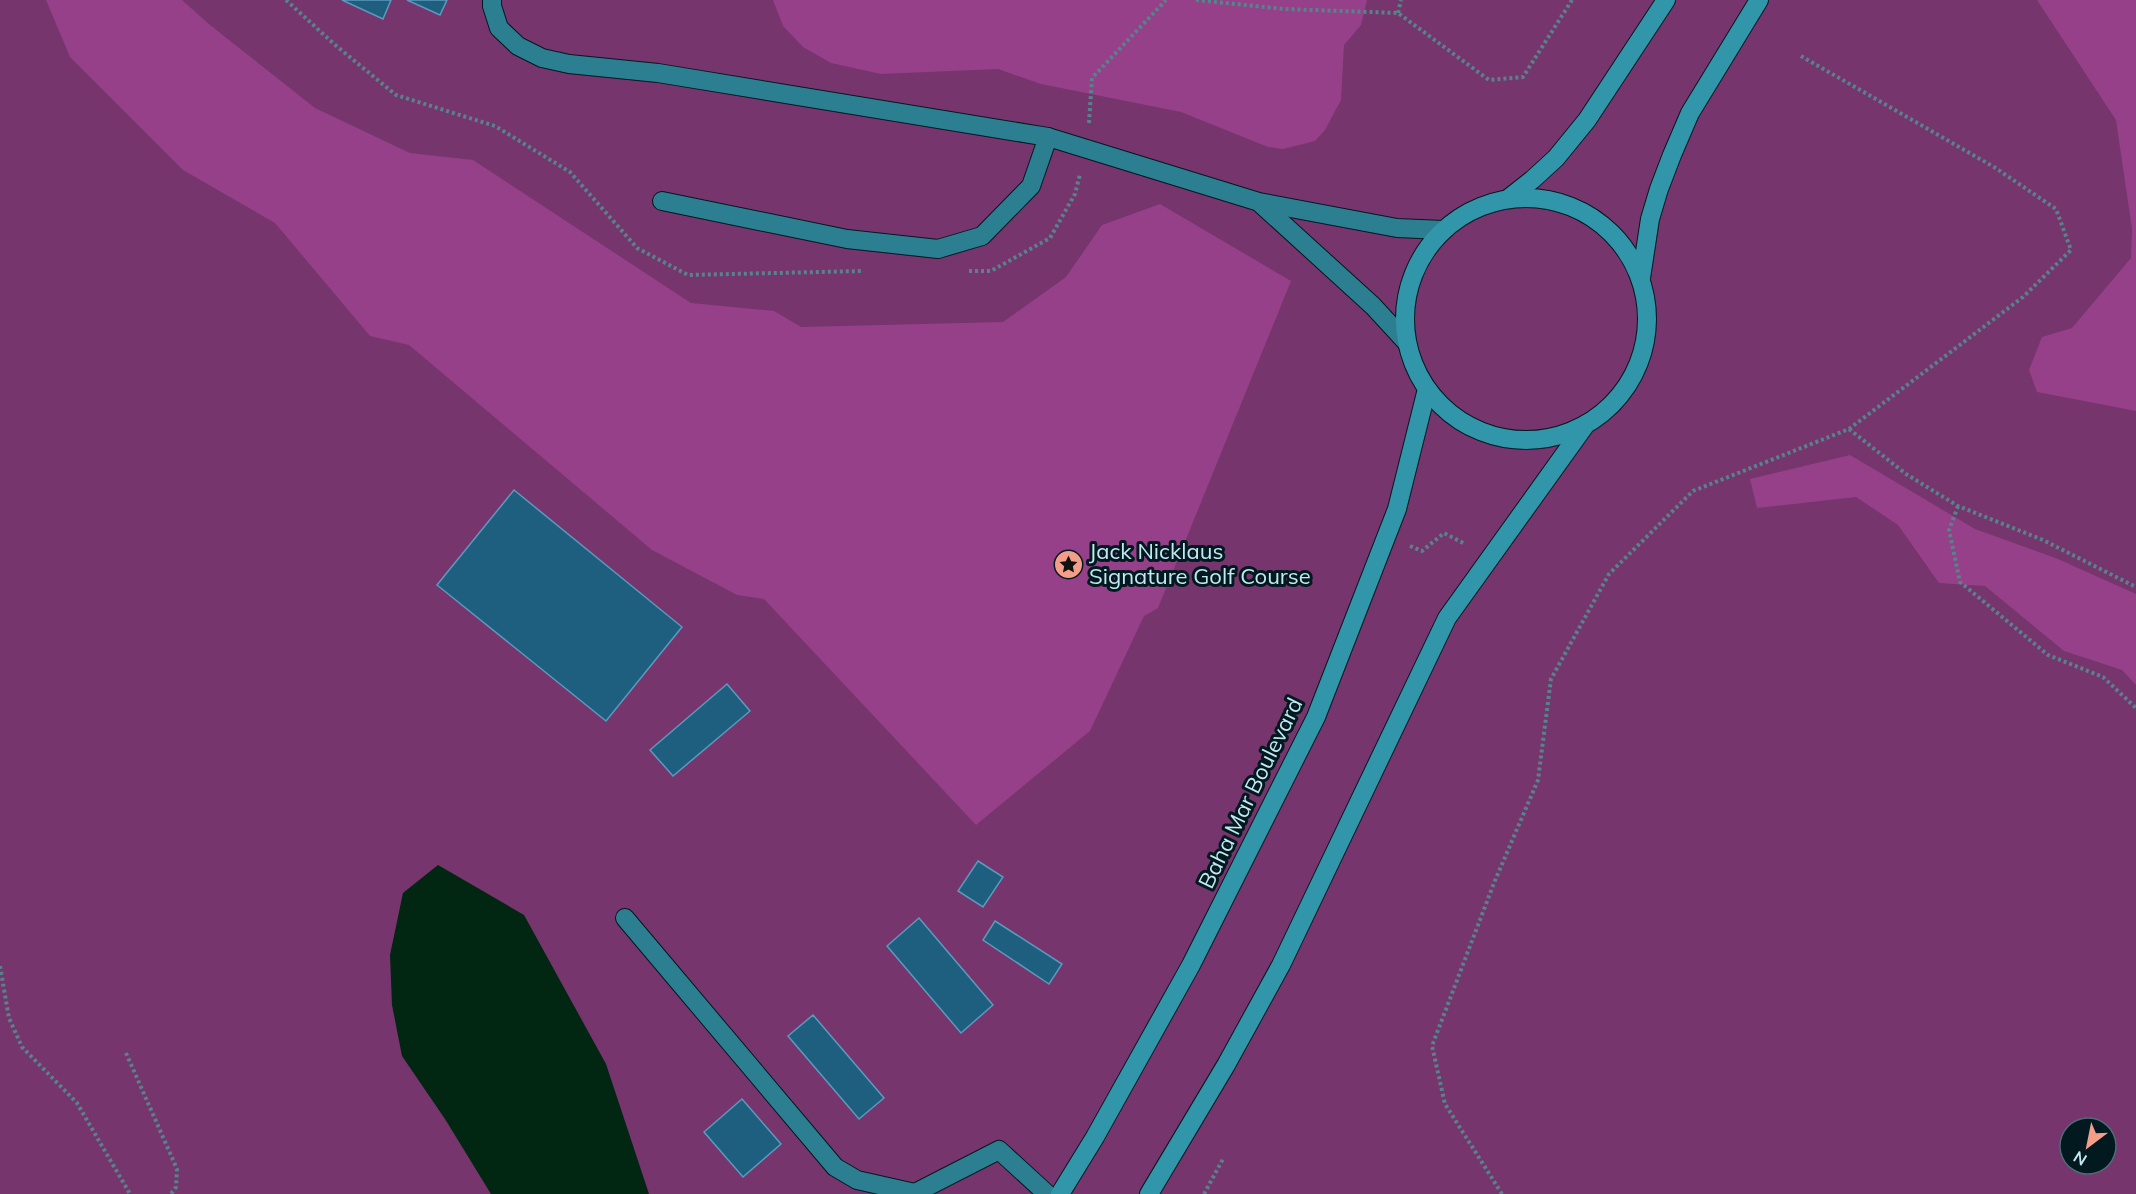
<svg xmlns="http://www.w3.org/2000/svg" width="2136" height="1194" font-family="Mulish,sans-serif">
<style>
.green{fill:#76356c;fill-rule:evenodd}
.forest{fill:#954088}
.water{fill:#012611}
.building{fill:#1e5f7f;stroke:#5c9abc;stroke-width:1.5}
.lines{fill:none;stroke-linecap:round;stroke-linejoin:round}
.minor-casing{stroke:#01191f;stroke-width:20}
.major-casing{stroke:#01191f;stroke-width:20}
.path{stroke:#58838c;stroke-width:4;stroke-dasharray:3 3;stroke-linecap:butt}
.minor{stroke:#2c7f90;stroke-width:18}
.major{stroke:#3196aa;stroke-width:18}
.labels{text-anchor:middle;stroke-width:6;stroke-linejoin:round;paint-order:stroke}
.poi-label{font-size:22px;fill:#c2e8f1;stroke:#01191f;text-anchor:start}
.street-label{font-size:22px;fill:#c2e8f1;stroke:#01191f}
</style>
<rect width="100%" height="100%" fill="#05343c"/>
<path class="green" d="M0 0H2136V1194H0ZM2070 1128H2106V1164H2070Z"/>
<g class="forest">
<polygon points="46,0 182,0 210,25 315,108 410,153 473,160 691,303 774,311 801,327 1003,322 1066,277 1102,225 1160,204 1291,281 1158,608 1144,616 1090,731 976,825 764,599 737,595 652,550 409,345 370,336 275,223 183,170 70,57"/>
<polygon points="773,0 1367,0 1361,25 1344,45 1341,100 1325,130 1315,141 1283,149 1268,147 1181,112 1041,84 998,69 881,74 831,63 803,47 783,26"/>
<polygon points="2037,0 2136,0 2136,411 2037,392 2029,370 2042,337 2072,328 2131,258 2132,229 2116,120"/>
<polygon points="1850,455 1975,529 2058,559 2136,594 2136,685 2122,670 2064,651 1985,586 1939,583 1898,525 1856,497 1757,508 1750,479"/>
</g>
<polygon class="water" points="438,865 524,915 606,1064 649,1194 491,1194 445,1119 402,1056 392,1005 390,955 403,893"/>
<g class="building">
<polygon points="342,0 391,0 383,19"/>
<polygon points="407,0 447,0 440,15"/>
<polygon points="514,490 682,627 606,721 437,585"/>
<polygon points="727,684 750,711 673,776 650,750"/>
<polygon points="978,861 1003,877 983,907 958,891"/>
<polygon points="919,918 993,1005 961,1033 887,946"/>
<polygon points="995,921 1062,964 1049,984 983,940"/>
<polygon points="813,1015 884,1098 859,1119 788,1036"/>
<polygon points="742,1099 781,1144 743,1177 704,1132"/>
</g>
<g class="lines">
<defs>
<g id="minor">
<polyline points="492,0 492,6 499,28 518,46 542,58 569,64 658,73 1048,137 1259,202 1397,228 1443,230"/>
<polyline points="662,201 847,239 938,249 982,236 1031,186 1048,137"/>
<polyline points="1261,204 1373,306 1407,343"/>
<polyline points="625,918 835,1167 857,1180 915,1193 999,1150 1047,1194"/>
</g>
<g id="major">
<circle cx="1526" cy="319" r="121"/>
<polyline points="1509,198 1532,180 1556,158 1587,120 1666,0"/>
<polyline points="1641,278 1650,219 1659,189 1672,155 1690,113 1759,0"/>
<polyline points="1060,1194 1095,1137 1191,965 1316,717 1397,509 1427,389"/>
<polyline points="1149,1194 1226,1065 1281,965 1447,618 1584,427"/>
</g>
</defs>
<use href="#minor" class="minor-casing"/>
<use href="#major" class="major-casing"/>
<g class="path">
<polyline points="286,0 334,44 396,95 495,126 570,172 637,248 688,275 862,271"/>
<polyline points="1196,0 1284,9 1398,13 1489,80 1523,77 1572,0"/>
<polyline points="1398,13 1401,0"/>
<polyline points="1089,123 1092,78 1166,0"/>
<polyline points="969,271 991,271 1050,238 1075,194 1080,174"/>
<polyline points="1849,429 1906,474 1958,506 2043,540 2136,587"/>
<polyline points="1958,506 1949,530 1960,582 2048,655 2103,677 2136,708"/>
<polyline points="1410,546 1422,551 1444,533 1465,544"/>
<polyline points="0,966 9,1018 22,1047 77,1103 130,1194"/>
<polyline points="126,1053 177,1169 176,1187 171,1194"/>
<polyline points="1204,1194 1223,1159"/>
<polyline points="1502,1194 1445,1104 1432,1046 1494,883 1538,780 1551,679 1609,574 1693,491 1849,429 2023,297 2071,250 2056,209 1994,167 1801,56"/>
</g>
<use href="#minor" class="minor"/>
<use href="#major" class="major"/>
</g>
<defs>
<symbol id="sight-disc" viewBox="-11 -11 22 22"><circle r="9.5" fill="#f49e8a" stroke="#01191f"/><path d="M0-6L1.8-2.2L6-1.7L2.9 1.2L3.7 5.4L0 3.3L-3.7 5.4L-2.9 1.2L-6-1.7L-1.8-2.2Z" fill="#111"/></symbol>
</defs>
<g fill-rule="evenodd">
<use href="#sight-disc" x="1052" y="548" width="33" height="33"/>
</g>
<g class="labels">
<g class="poi-label">
<text x="1089" y="559">Jack Nicklaus<tspan x="1089" dy="25">Signature Golf Course</tspan></text>
</g>
<g class="street-label">
<text transform="translate(1250 793) rotate(-64)" y="8">Baha Mar Boulevard</text>
</g>
</g>
<g transform="translate(2088 1146) rotate(212)"><circle r="28" fill="#01191f" stroke="#4e6c73" stroke-width="1.5"/>
<path d="M0-4.5L10 22L0 15L-10 22Z" fill="#f49e8a"/>
<text y="-9" font-size="16" font-weight="bold" text-anchor="middle" fill="#c2e8f1">N</text>
</g>
</svg>
